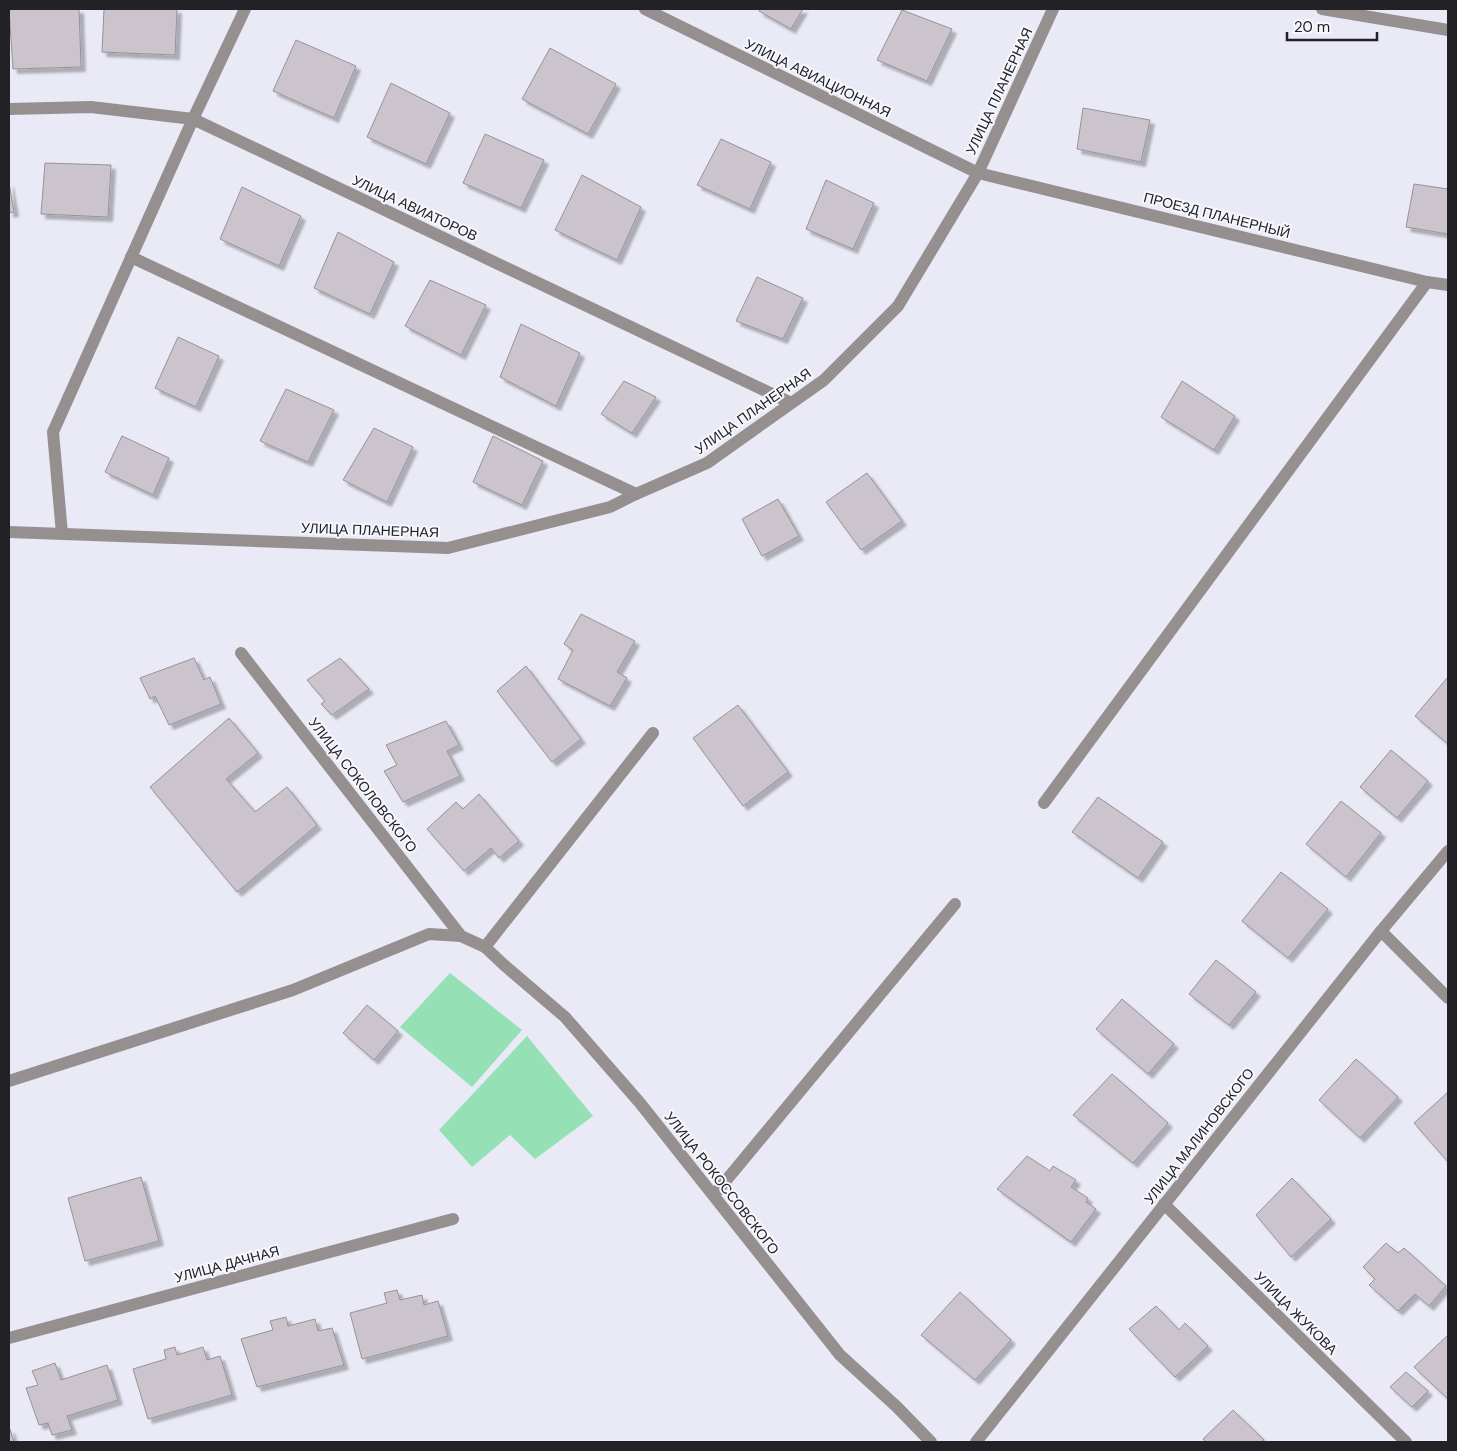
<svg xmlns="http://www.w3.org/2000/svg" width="1457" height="1451" font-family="'DM Sans',sans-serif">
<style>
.green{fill:#95e0b4}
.building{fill:#ccc4cd;stroke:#989199;filter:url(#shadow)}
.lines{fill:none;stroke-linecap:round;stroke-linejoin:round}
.minor{stroke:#95908f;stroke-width:12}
.labels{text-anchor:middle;stroke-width:4;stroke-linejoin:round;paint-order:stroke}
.street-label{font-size:14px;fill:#222226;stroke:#f7f8fe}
</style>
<defs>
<filter id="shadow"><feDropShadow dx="4.5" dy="4.5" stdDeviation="1" flood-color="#0004"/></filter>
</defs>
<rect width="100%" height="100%" fill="#e9eaf5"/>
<g class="green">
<polygon points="450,973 522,1030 472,1087 400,1027"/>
<polygon points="527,1036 593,1116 535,1159 510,1135 472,1167 439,1130"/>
</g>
<g class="building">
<polygon points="9,9 79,9 81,67 13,69"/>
<polygon points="104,9 177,9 175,55 102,52"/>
<polygon points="760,9 803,9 791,29 759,11"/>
<polygon points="902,10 952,29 927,81 877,60"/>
<polygon points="296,40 356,66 334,118 273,91"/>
<polygon points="550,48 616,84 588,134 522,99"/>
<polygon points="391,83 450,113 426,164 367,137"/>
<polygon points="1083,108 1150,120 1141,162 1077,149"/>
<polygon points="485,134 544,160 521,208 463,183"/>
<polygon points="721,139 771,162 750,209 697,185"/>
<polygon points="45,163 111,165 108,217 41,214"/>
<polygon points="582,175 641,207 617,260 555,230"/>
<polygon points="826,180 874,203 853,249 806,229"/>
<polygon points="9,183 14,212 9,213"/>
<polygon points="1414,184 1448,189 1448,234 1406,227"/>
<polygon points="242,187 301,216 279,266 220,239"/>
<polygon points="338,232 394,262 370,314 314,288"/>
<polygon points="757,277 803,298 783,339 736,321"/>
<polygon points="430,280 486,305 461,355 405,326"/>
<polygon points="521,324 580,353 556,406 500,377"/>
<polygon points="178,337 219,356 196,407 155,388"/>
<polygon points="624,381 656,397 632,433 601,414"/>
<polygon points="1182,381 1235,416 1214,450 1161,417"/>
<polygon points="286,389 334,410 308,462 260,441"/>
<polygon points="374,428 413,447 387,502 343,480"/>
<polygon points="122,436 169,458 153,495 105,472"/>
<polygon points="493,436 543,461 522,505 473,482"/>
<polygon points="867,473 902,521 861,550 826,502"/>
<polygon points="778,499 799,536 762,556 742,519"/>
<polygon points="581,614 635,641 617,672 627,678 610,706 558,679 573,650 564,644"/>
<polygon points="194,658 204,680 210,677 221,704 169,725 155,696 150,699 140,678"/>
<polygon points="340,658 369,689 332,715 321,704 325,701 307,680"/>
<polygon points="526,666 581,739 552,762 497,691"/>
<polygon points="1448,677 1448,744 1415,716"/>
<polygon points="738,705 788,772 743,806 693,738"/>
<polygon points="229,718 258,753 226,779 255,812 287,787 317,825 237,892 150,787"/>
<polygon points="446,721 459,745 447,751 460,776 403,802 384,771 397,765 386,745"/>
<polygon points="1391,750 1428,781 1397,818 1360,787"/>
<polygon points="479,794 519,841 499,858 491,848 464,871 427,829 456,802 463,809"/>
<polygon points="1098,797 1163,842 1138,878 1072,832"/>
<polygon points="1341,801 1381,833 1346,877 1306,844"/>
<polygon points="1281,872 1328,909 1288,958 1242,921"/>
<polygon points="1216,960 1256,992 1229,1025 1189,994"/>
<polygon points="1122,999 1174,1044 1148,1074 1096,1029"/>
<polygon points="367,1005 398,1031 374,1060 343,1033"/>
<polygon points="1356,1059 1398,1097 1360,1138 1319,1100"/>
<polygon points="1112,1074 1168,1123 1133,1163 1073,1115"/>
<polygon points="1448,1092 1448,1162 1414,1123"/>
<polygon points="1027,1156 1050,1171 1053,1166 1076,1180 1071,1187 1088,1198 1086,1202 1096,1209 1071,1242 997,1189"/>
<polygon points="141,1177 159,1241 85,1261 68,1198"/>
<polygon points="1292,1178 1331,1219 1291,1257 1256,1215"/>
<polygon points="1386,1243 1398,1253 1404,1248 1446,1286 1429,1306 1415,1294 1398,1311 1369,1285 1375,1279 1363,1267"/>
<polygon points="397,1290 400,1300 422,1295 424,1305 438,1301 448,1336 362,1359 350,1313 387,1303 384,1293"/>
<polygon points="960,1292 1011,1340 975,1380 921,1335"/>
<polygon points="1156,1306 1179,1330 1185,1323 1208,1346 1175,1377 1129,1329"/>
<polygon points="286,1317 288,1326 315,1319 318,1331 332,1328 344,1365 257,1387 241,1339 273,1330 270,1321"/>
<polygon points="1448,1335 1448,1399 1414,1367"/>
<polygon points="175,1347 177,1355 203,1347 207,1360 220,1356 232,1395 148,1419 133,1369 166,1359 164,1350"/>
<polygon points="55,1363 61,1380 107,1365 118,1400 67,1416 72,1430 52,1435 48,1423 39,1425 26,1388 38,1385 32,1371"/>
<polygon points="1406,1372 1428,1391 1412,1407 1390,1387"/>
<polygon points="1233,1410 1264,1440 1261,1442 1206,1442 1203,1439"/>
<polygon points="9,1429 10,1429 14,1442 9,1442"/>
</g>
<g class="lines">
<g class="minor">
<polyline points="645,9 978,173 1427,282 1448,285"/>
<polyline points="1322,9 1448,30"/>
<polyline points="9,109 91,107 193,119 791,403"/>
<polyline points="131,257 636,494"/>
<polyline points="9,532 448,548 610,507 636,494 707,463 824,380 898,306 978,173 1053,9"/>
<polyline points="62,534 53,432 193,119 245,9"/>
<polyline points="241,653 461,936 485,947 653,733"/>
<polyline points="1044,803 1427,282"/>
<polyline points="1381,931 1448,998"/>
<polyline points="485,947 503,964 565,1017 640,1103 840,1355 897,1407 931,1442"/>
<polyline points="9,1081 293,990 429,934 461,936"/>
<polyline points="714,1195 955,904"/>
<polyline points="1164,1204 1406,1442"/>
<polyline points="9,1338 453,1219"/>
<polyline points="976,1442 1381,931 1448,851"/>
</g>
</g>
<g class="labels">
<g class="street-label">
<text transform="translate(818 78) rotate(26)" y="5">УЛИЦА АВИАЦИОННАЯ</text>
<text transform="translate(999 91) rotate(-65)" y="5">УЛИЦА ПЛАНЕРНАЯ</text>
<text transform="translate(415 208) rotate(25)" y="5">УЛИЦА АВИАТОРОВ</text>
<text transform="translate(1217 215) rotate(14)" y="5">ПРОЕЗД ПЛАНЕРНЫЙ</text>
<text transform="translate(753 411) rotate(-35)" y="5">УЛИЦА ПЛАНЕРНАЯ</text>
<text transform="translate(370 530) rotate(2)" y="5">УЛИЦА ПЛАНЕРНАЯ</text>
<text transform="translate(363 785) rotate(52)" y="5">УЛИЦА СОКОЛОВСКОГО</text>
<text transform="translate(1199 1136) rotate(-52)" y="5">УЛИЦА МАЛИНОВСКОГО</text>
<text transform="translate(722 1183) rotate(52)" y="5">УЛИЦА РОКОССОВСКОГО</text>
<text transform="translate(227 1264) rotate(-15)" y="5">УЛИЦА ДАЧНАЯ</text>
<text transform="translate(1296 1313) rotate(45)" y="5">УЛИЦА ЖУКОВА</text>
</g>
</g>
<rect width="1457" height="1451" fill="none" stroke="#222226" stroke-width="20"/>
<path d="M1287 32v8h90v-8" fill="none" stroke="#222226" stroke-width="2.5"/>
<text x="1294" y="32" font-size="15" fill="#222226" stroke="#f7f8fe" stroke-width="4" paint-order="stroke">20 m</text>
</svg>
